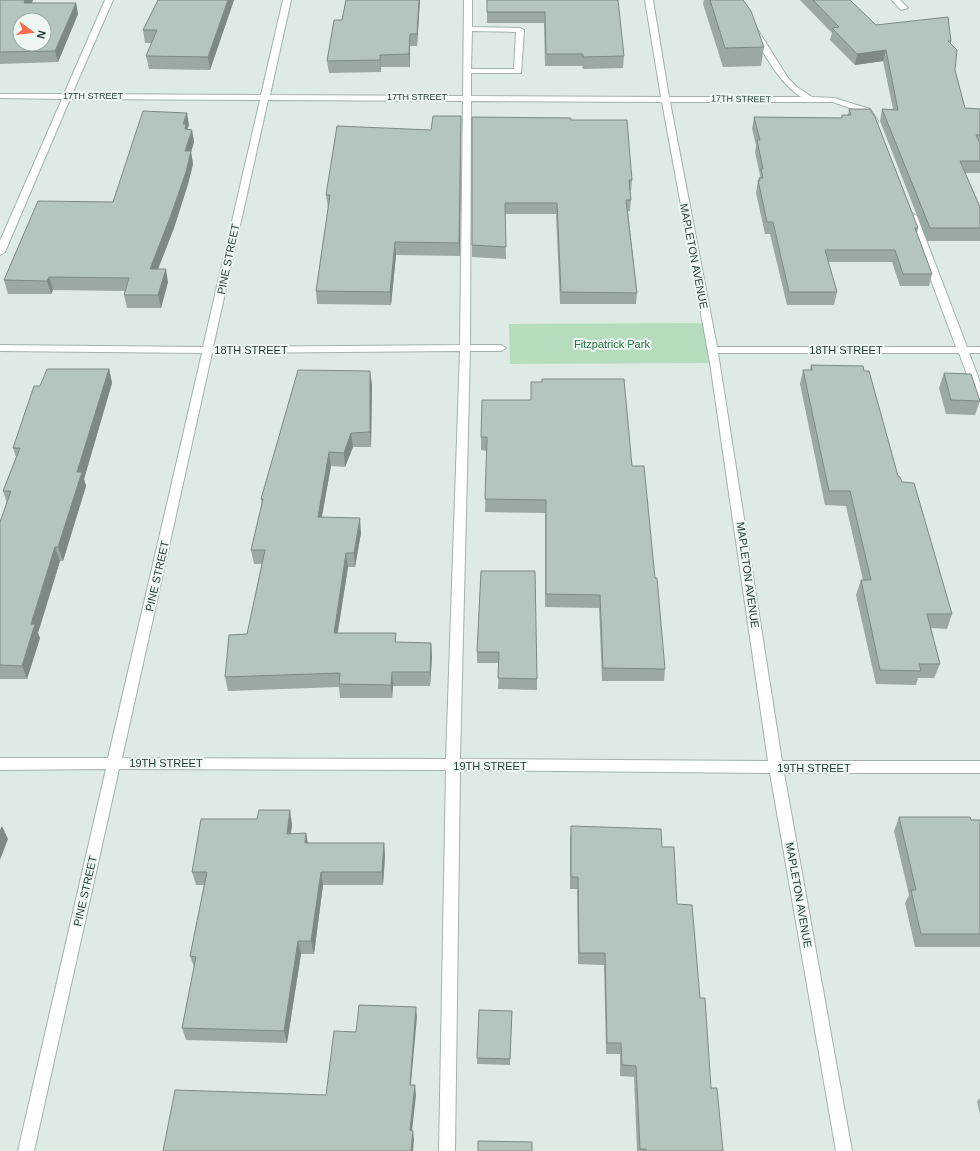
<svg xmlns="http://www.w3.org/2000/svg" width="980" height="1151" font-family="Helvetica,sans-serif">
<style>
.green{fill:#b5ddbd}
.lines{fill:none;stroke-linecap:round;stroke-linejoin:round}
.minor-casing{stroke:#a1b3ab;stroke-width:2}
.minor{fill:#fff;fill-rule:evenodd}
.wall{fill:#9aa9a3}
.shaded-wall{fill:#7d8a84}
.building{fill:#b3c5bd;stroke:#7d8a84;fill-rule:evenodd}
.labels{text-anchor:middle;stroke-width:4;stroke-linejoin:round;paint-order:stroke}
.far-street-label{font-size:9px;fill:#1f3b31;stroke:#eef7f2}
.street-label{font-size:11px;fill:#1f3b31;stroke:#eef7f2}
.park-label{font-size:11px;fill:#27733f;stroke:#eef7f2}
</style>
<rect width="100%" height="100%" fill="#deebe4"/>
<polygon class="green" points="707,323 715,363 510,364 509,324"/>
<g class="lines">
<defs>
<g id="minor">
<path d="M105 0H113L72 94 261 95 283 0H291L270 95 463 96 464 0H472V27L520 28 524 30 521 73H471V96L661 97 645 0H653L669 97H801C777 81 763 51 747 26L751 24H754L788 78 797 87 812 97 834 98 870 109 878 121 877 123H871L864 113 833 102H670L717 347H956L907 216 912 213 917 216 967 347H980V353H969L980 382V399L975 396 959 353H718L782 761H980V773H784L852 1151H836L770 773 460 770 455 1151H439L446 770 123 769H119L34 1151H18L106 769 0 770V758H108L202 353 0 351V345L203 347 260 100 70 99 5 252 0 255V241L62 99 0 98V94H64ZM472 31 516 32 514 69H471ZM268 100 463 101 460 345 213 347ZM471 101 662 102 710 363 768 761 460 759 470 351H501L506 348 501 345H470ZM460 351 446 759 122 758 212 353Z"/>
<polygon points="892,0 900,0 908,8 901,10"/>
</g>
</defs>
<use href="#minor" class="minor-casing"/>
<use href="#minor" class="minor"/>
</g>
<g class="wall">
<polygon points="0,0 33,0 32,3 76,3 78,14 58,62 0,64"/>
<polygon points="158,0 234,0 210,70 149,69 146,56 152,43 145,43 143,30"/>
<polygon points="346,0 420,0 417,46 410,46 410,67 381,67 381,72 329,73 327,61 342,20"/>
<polygon points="487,0 618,0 624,56 623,68 583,69 582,66 545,66 544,23 487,23"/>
<polygon points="704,0 743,0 764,47 761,66 723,67 703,4"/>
<polygon points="800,0 850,0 876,25 951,41 951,44 955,70 965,108 980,109 980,173 965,173 980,207 980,241 927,241 880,121 882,109 893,109 883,61 855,65 830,40 832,33"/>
<polygon points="849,109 918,228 917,233 932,274 929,286 900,286 892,262 828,262 837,292 834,305 787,305 770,234 765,234 756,193 758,180 759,180 760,175 755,152 756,145 752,129 754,117 841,118 842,115 848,115"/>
<polygon points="461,116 460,256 396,255 391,305 317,304 316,291 328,208 326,195 431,130"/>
<polygon points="472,117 571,120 632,180 631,191 630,191 631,200 630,211 628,211 637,293 636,304 560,304 556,214 505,214 506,259 472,257"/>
<polygon points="189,125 187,129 192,130 194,142 191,152 193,164 188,184 174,228 158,269 168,282 161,308 127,308 124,295 125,291 53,290 51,294 8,294 4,280 113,202"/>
<polygon points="811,365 864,371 898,476 902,482 952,614 947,629 931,628 940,664 934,678 918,678 916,685 876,684 856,595 861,580 863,580 846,506 825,505 800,384 803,370 810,370"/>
<polygon points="109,369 112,383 84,479 86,486 63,561 60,561 38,633 40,638 27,679 0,679 0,522 7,503 3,491 16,457 13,448 40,386"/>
<polygon points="944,373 980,401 975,415 946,414 939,388"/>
<polygon points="542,379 632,466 655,578 665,669 664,681 602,681 599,608 545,607 545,513 485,512 487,451 481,450 481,437 530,400 542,382"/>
<polygon points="372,385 371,447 353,447 345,467 331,466 322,517 361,533 355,567 348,567 338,633 396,633 396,642 431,643 432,657 430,686 393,686 392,698 340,698 339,687 228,691 225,677 247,634 262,564 254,564 251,550 262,506 261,499"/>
<polygon points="481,571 537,679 537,690 498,689 499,663 477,663 477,652"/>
<polygon points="899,817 980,820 980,947 915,947 905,903 909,895 894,831"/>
<polygon points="292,824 291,834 306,833 308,843 384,843 385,856 383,885 323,885 314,954 301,954 287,1043 186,1040 182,1028 194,967 190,956 204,885 196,885 192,872"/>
<polygon points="571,826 662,847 677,904 700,998 711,1088 723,1151 637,1151 634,1077 620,1076 620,1054 606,1054 604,965 578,964 577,889 570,889 570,839"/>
<polygon points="512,1011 510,1065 477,1064 477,1058"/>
<polygon points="980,1098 980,1114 977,1102"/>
</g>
<g class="shaded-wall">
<polygon points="25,0 33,0 26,14 24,3"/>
<polygon points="228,0 234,0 210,70 208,57"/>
<polygon points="419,0 420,0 417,46 417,34"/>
<polygon points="76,3 78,14 58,62 55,51"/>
<polygon points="410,34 410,67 409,54"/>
<polygon points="886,50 883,61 855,65 857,54"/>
<polygon points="380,55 381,67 381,72 380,60"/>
<polygon points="187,113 189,125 187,130 187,142 183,124"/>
<polygon points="461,116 461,128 460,256 459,243"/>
<polygon points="192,130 194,142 191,152 193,164 188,184 174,228 153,282 150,269 185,151"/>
<polygon points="395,242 396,255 391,305 390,292"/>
<polygon points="166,269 168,282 161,308 158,295"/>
<polygon points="49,277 53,290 51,294 47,281"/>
<polygon points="109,369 112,383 84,479 86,486 63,561 58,547 77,472"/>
<polygon points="370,371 372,385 371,447 370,432"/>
<polygon points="351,433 353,447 345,467 344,453"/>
<polygon points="329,452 331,466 319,531 318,517"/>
<polygon points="360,518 361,533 355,567 354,553"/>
<polygon points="55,547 60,561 38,633 40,638 27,679 22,666 31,624"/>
<polygon points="346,553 348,567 335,647 334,633"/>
<polygon points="431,643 432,657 430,686 430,672"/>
<polygon points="392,672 393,686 392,698 391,685"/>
<polygon points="290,810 292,824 289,847 287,834"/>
<polygon points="2,826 8,839 0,860 0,830"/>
<polygon points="306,833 308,847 305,843"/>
<polygon points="384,843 385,856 383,885 382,872"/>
<polygon points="321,872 323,885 314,954 311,941"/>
<polygon points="298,941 301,954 287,1043 284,1031"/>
<polygon points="416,1007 417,1017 410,1094 410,1085"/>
<polygon points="415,1085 416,1095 411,1140 410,1130"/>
<polygon points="413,1131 414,1140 413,1151 411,1151"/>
</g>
<g class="building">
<path d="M0 0H25L24 3H76L55 51 0 52ZM20 20H44V44H20Z"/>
<polygon points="158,0 228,0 208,57 146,56 157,30 143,30"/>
<polygon points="346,0 419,0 417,34 410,34 409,54 380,55 380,60 327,61 334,20 342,20"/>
<polygon points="487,0 618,0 624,56 583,57 583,54 546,54 545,12 487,12"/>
<polygon points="710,0 743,0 751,11 764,47 725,48"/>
<polygon points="813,0 850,0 876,25 948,17 951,41 948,41 957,50 955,70 965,108 980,109 980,135 976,135 980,143 980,161 960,161 980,207 980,228 930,228 882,109 898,110 886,50 857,54 832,28 839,27"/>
<polygon points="849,109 870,109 875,117 918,228 915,228 932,274 903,274 895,250 825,250 837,292 789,292 773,222 767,222 758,180 760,181 759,178 763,178 761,169 763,169 757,140 760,140 754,117 842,118 842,115 851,115"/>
<polygon points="143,111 187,113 183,124 186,124 185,129 192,130 185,151 191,151 186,172 171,215 150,269 166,269 158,295 124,295 129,278 49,277 47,281 4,280 38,201 113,202"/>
<polygon points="433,116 461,116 459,243 395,242 390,292 316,291 330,195 326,195 337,126 431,130"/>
<polygon points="472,117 571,118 571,120 627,120 632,180 629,180 631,200 626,200 637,293 561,292 557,203 505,203 506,247 472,245"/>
<polygon points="811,365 863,366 864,371 869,371 898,476 900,477 902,482 914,483 952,614 927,614 940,664 919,664 921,671 880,670 861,580 871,580 850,491 829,491 803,370 812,370"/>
<polygon points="47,369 109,369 77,472 82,472 58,547 55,547 31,624 35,624 22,666 0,665 0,522 11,491 3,491 20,448 13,448 34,386 40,386"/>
<polygon points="298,370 370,371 370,432 351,433 344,453 329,452 318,517 360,518 354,553 346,553 334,633 396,633 395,642 431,643 430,672 392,672 391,685 339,684 340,673 225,677 229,635 247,634 265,550 251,550 263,499 261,499"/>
<polygon points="944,373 971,374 980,401 951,400"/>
<polygon points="542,379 624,379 632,466 644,466 655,578 657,578 665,669 603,668 600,595 546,594 546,500 485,499 487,437 481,437 482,400 531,400 531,382 542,382"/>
<polygon points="481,571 535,571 537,679 498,678 499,652 477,652"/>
<polygon points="259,810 290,810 287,834 306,833 305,843 384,843 382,872 321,872 311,941 298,941 284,1031 182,1028 196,957 190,956 207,872 192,872 201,819 257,819"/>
<polygon points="899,817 970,817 971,820 980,820 980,934 921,934 911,890 916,890"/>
<polygon points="571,826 661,829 662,847 674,847 677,904 692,905 700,998 705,998 711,1088 717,1088 723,1151 646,1151 646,1149 640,1149 636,1066 622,1065 621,1043 607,1043 605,953 579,953 578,877 571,877"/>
<polygon points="359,1005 416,1007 410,1085 415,1085 410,1130 413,1131 411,1151 163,1151 175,1090 326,1095 334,1031 356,1032"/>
<polygon points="479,1010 512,1011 510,1059 477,1058"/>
<polygon points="478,1141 532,1142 532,1151 478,1151"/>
</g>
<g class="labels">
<g class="far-street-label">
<text x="93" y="99">17TH STREET</text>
<text x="417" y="100">17TH STREET</text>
<text transform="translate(741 99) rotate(1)" y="3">17TH STREET</text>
</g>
<g class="street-label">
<text transform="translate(694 256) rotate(79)" y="4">MAPLETON AVENUE</text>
<text transform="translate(228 259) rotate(-78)" y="4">PINE STREET</text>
<text x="251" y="354">18TH STREET</text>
<text x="846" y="354">18TH STREET</text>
<text transform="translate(748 575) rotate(82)" y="4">MAPLETON AVENUE</text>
<text transform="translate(157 576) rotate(-77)" y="4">PINE STREET</text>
<text x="166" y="767">19TH STREET</text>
<text x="490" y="770">19TH STREET</text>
<text x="814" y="772">19TH STREET</text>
<text transform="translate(85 891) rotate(-77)" y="4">PINE STREET</text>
<text transform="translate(799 895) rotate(80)" y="4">MAPLETON AVENUE</text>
</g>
<g class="park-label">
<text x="612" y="348">Fitzpatrick Park</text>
</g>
</g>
<g transform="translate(32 32) rotate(105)"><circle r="19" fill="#eef7f2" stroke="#9baca5"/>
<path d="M0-3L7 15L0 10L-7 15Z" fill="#f96c4e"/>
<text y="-6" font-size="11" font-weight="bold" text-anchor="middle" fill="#1f3b31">N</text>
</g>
</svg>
